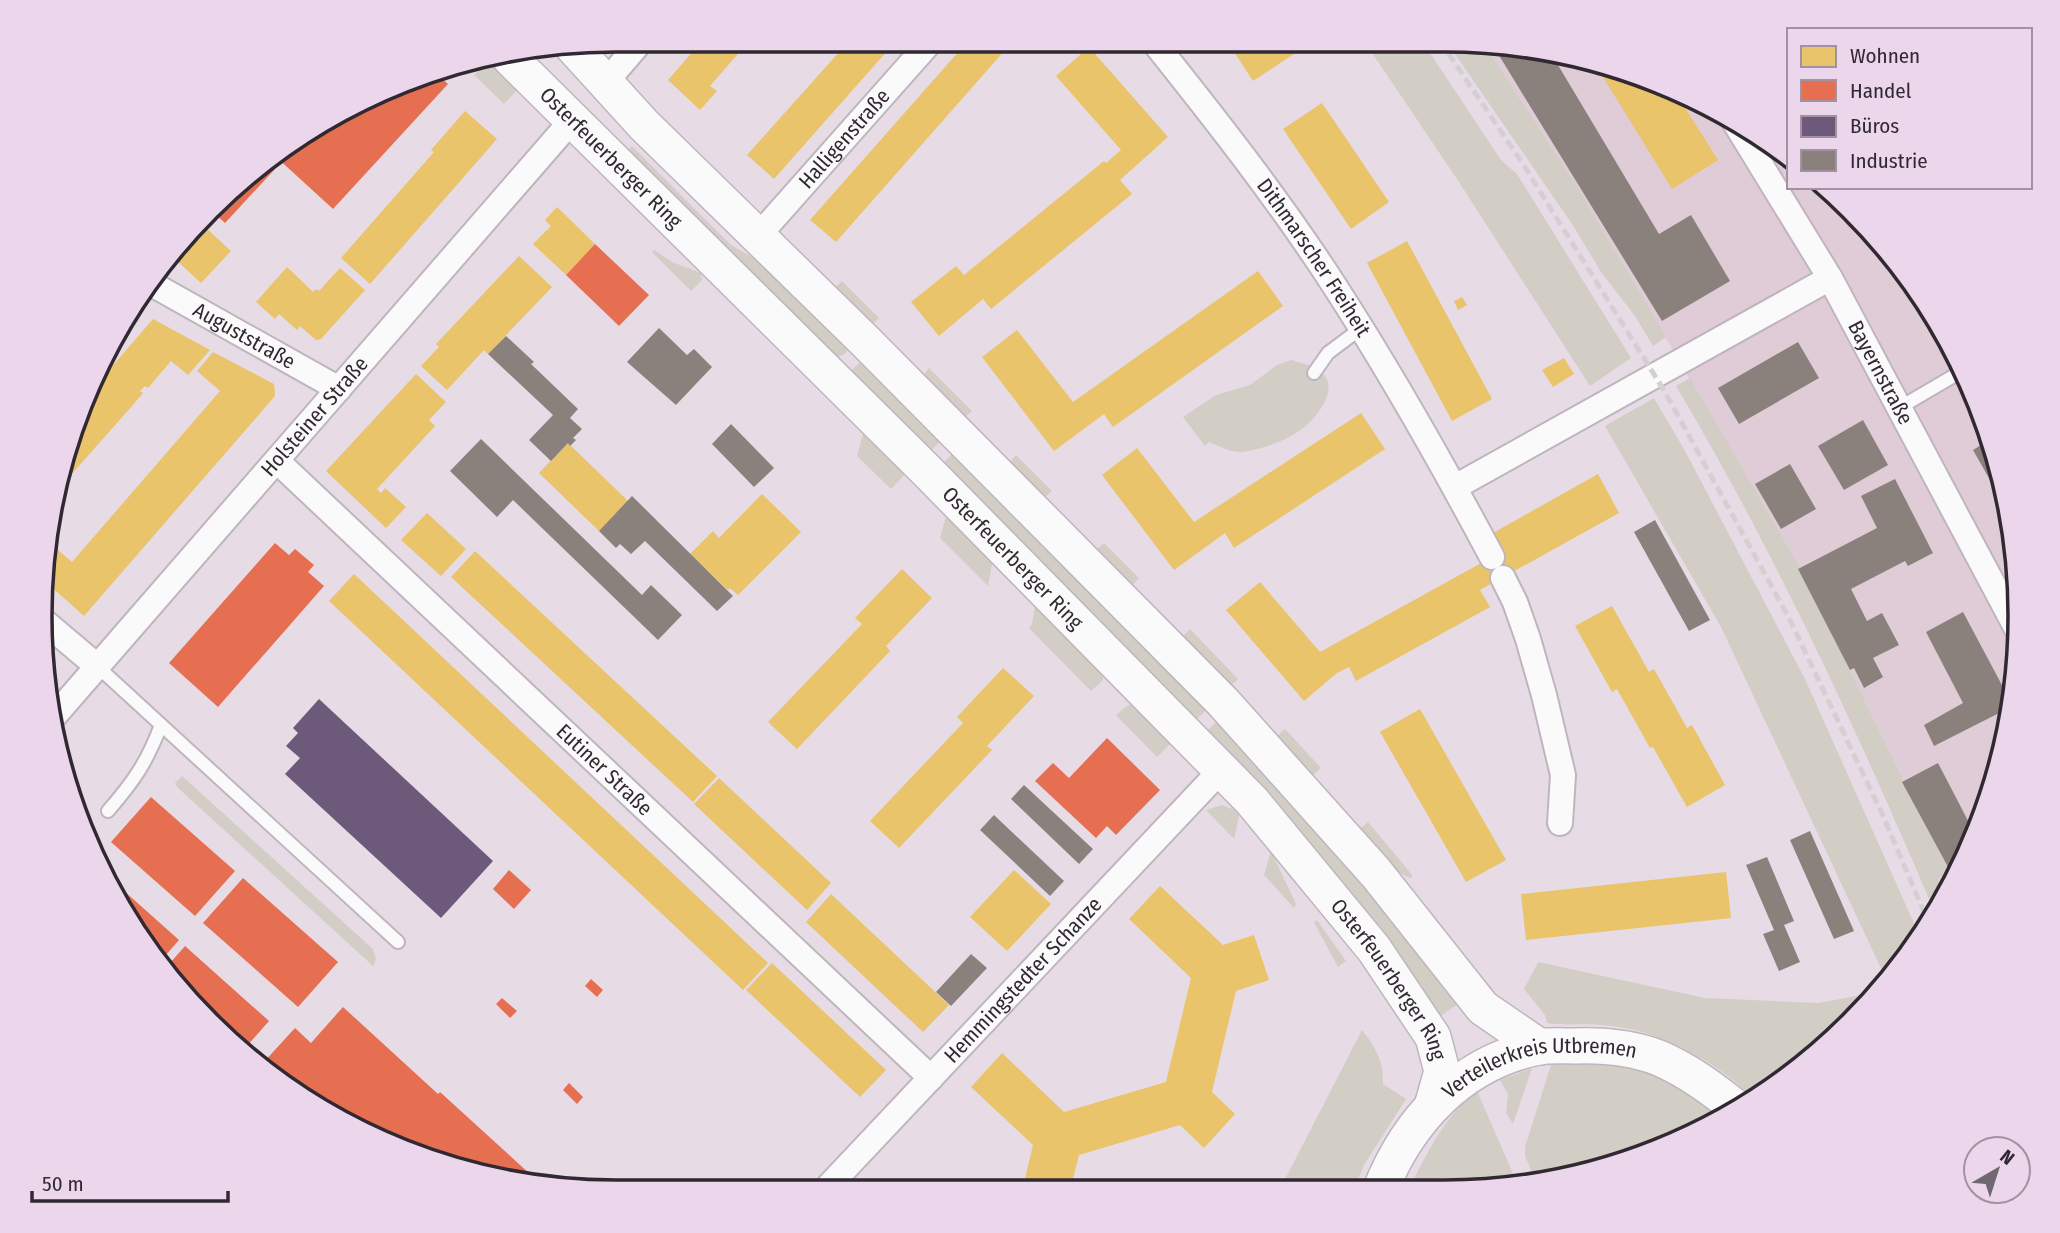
<svg xmlns="http://www.w3.org/2000/svg" width="2060" height="1233" font-family="'Fira Sans Condensed',sans-serif">
<style>
.industrial{fill:#dfccd7}
.green{fill:#d2cec5}
.homes{fill:#e9c46a}
.shops{fill:#e76f51}
.offices{fill:#6d597a}
.industry{fill:#8a817c}
.lines{fill:none;stroke-linecap:round;stroke-linejoin:round}
.service-casing{stroke:#bfb5be;stroke-width:16}
.minor-casing{stroke:#bfb5be;stroke-width:28}
.secondary-casing{stroke:#bfb5be;stroke-width:38}
.service{stroke:#fbfafb;stroke-width:12}
.minor{stroke:#fbfafb;stroke-width:24}
.secondary{stroke:#fbfafb;stroke-width:35}
.rail{stroke:#d3d0d3;stroke-width:5;stroke-dasharray:10 5;stroke-linecap:butt}
.labels{text-anchor:middle;stroke-width:7;stroke-linejoin:round;paint-order:stroke}
.street-label{font-size:21px;fill:#312931;stroke:#ecd6eb}
.rim{fill:none;stroke:#312931;stroke-width:3.5}
</style>
<rect width="100%" height="100%" fill="#e7dbe6"/>
<polygon class="industrial" points="1483,42 1629,71 1764,138 1789,158 1789,187 1824,187 1851,209 1923,297 1976,396 2009,504 2020,617 2009,729 1976,837 1945,895 1938,878 1954,871 1904,781 1798,564 1575,183"/>
<g class="green">
<polygon points="1364,41 1422,41 1501,160 1517,174 1631,358 1590,386 1457,179"/>
<polygon points="1446,41 1483,42 1575,183 1666,337 1653,346 1635,316 1601,272 1572,224"/>
<polygon points="485,64 496,64 520,87 504,104 474,75"/>
<polygon points="632,146 731,245 759,261 848,348 846,353 835,359 622,156"/>
<polygon points="654,250 672,262 701,273 702,280 691,291 652,252"/>
<polygon points="842,281 879,318 870,326 834,289"/>
<polygon points="868,354 947,435 923,458 844,378"/>
<path d="M1291 360C1301 363 1313 365 1321 372 1343 389 1312 424 1296 433 1282 442 1257 451 1240 452 1230 452 1219 446 1209 442L1205 446 1183 417 1216 395 1250 385 1277 365Z"/>
<polygon points="929,368 972,411 963,419 922,377"/>
<path d="M1690 378 1798 564 1904 781 1954 871 1938 878 1945 895 1935 913C1858 732 1776 554 1676 386Z"/>
<polygon points="1654,398 1684,449 1805,679 1921,939 1886,979 1721,627 1605,426"/>
<polygon points="864,430 907,472 891,489 857,456"/>
<polygon points="959,447 1213,703 1190,726 936,470"/>
<polygon points="1016,455 1052,491 1043,499 1008,464"/>
<polygon points="947,513 993,559 988,586 940,538"/>
<polygon points="1104,543 1139,578 1131,587 1095,551"/>
<polygon points="1036,601 1103,668 1103,680 1091,691 1029,628 1032,624"/>
<polygon points="1190,629 1238,679 1228,688 1181,638"/>
<polygon points="1139,704 1174,740 1157,757 1116,715 1128,705"/>
<polygon points="1224,715 1464,1000 1439,1017 1200,737"/>
<polygon points="1285,729 1321,768 1312,776 1276,737"/>
<polygon points="182,776 373,949 376,959 373,966 177,787 175,783"/>
<polygon points="1222,805 1240,812 1234,839 1206,810"/>
<path d="M1368 822 1413 876 1410 878C1388 868 1375 848 1359 830Z"/>
<polygon points="1271,851 1296,904 1294,908 1264,875"/>
<polygon points="1317,920 1346,961 1338,967 1314,922"/>
<path d="M1538 962 1705 998 1818 1003 1873 993 1824 1049 1754 1099C1715 1060 1657 1028 1601 1025 1583 1023 1565 1026 1547 1023L1545 1015 1524 989Z"/>
<path d="M1362 1030C1376 1048 1384 1062 1383 1084L1406 1099 1364 1165 1353 1191H1279Z"/>
<polygon points="1605,1063 1659,1076 1706,1105 1719,1121 1593,1173 1536,1182 1525,1156 1525,1147 1551,1065"/>
<polygon points="1532,1068 1513,1124 1506,1113 1508,1094 1500,1080"/>
<path d="M1477 1091 1518 1185 1482 1191H1408C1426 1155 1444 1116 1477 1091Z"/>
</g>
<g class="homes">
<polygon points="703,40 750,40 710,86 717,91 700,110 668,80"/>
<polygon points="849,41 896,41 774,179 747,155"/>
<polygon points="968,41 1013,41 836,242 810,220"/>
<polygon points="1227,41 1294,41 1300,50 1253,81"/>
<polygon points="1089,47 1168,137 1120,180 1132,194 991,309 983,299 939,336 911,302 956,266 964,275 1104,161 1106,163 1121,150 1056,76"/>
<polygon points="1595,64 1629,71 1677,95 1718,160 1672,189"/>
<polygon points="1322,103 1389,202 1351,229 1283,129"/>
<polygon points="465,111 497,139 370,284 341,258 434,152 431,150"/>
<polygon points="557,207 595,244 566,275 533,244 551,226 545,220"/>
<polygon points="204,226 231,251 201,283 174,258"/>
<polygon points="1407,241 1492,399 1452,421 1367,263"/>
<polygon points="519,256 552,287 488,354 484,350 447,390 421,366 439,347 436,344"/>
<polygon points="287,267 313,292 316,289 319,291 340,268 365,290 321,339 316,340 300,326 297,330 279,314 275,319 256,302"/>
<polygon points="1258,271 1283,306 1113,427 1104,414 1054,451 982,357 1017,330 1073,402"/>
<polygon points="1462,297 1467,305 1458,310 1454,301"/>
<polygon points="153,319 210,350 188,375 171,361 148,388 145,386 140,391 143,393 132,406 62,485 71,432 90,392"/>
<polygon points="213,352 274,384 275,396 84,616 46,582 52,545 72,562 220,391 197,371"/>
<polygon points="1564,358 1574,374 1553,387 1542,370"/>
<polygon points="416,374 446,402 429,420 435,426 377,489 381,493 385,488 406,507 386,528 326,471"/>
<polygon points="1361,413 1385,449 1234,548 1225,533 1174,570 1102,475 1137,448 1194,522"/>
<polygon points="568,443 628,501 599,531 539,473"/>
<polygon points="1598,474 1619,513 1480,590 1490,607 1356,681 1349,667 1337,673 1304,701 1226,610 1260,582 1320,652 1503,551 1493,533"/>
<polygon points="762,494 801,532 738,595 730,588 728,590 690,554 713,531 719,538"/>
<polygon points="427,513 466,549 441,576 401,540"/>
<polygon points="475,551 717,776 693,802 451,577"/>
<polygon points="902,569 932,598 886,646 890,651 797,749 768,722 862,624 855,618"/>
<polygon points="354,574 768,963 743,990 329,601"/>
<polygon points="1612,606 1649,672 1654,669 1687,728 1692,725 1725,785 1687,807 1653,747 1650,748 1617,689 1612,692 1575,626"/>
<polygon points="1003,668 1034,696 987,746 992,750 899,848 870,821 963,723 957,717"/>
<polygon points="1420,709 1506,860 1466,882 1380,732"/>
<polygon points="719,778 831,883 807,910 694,804"/>
<polygon points="1014,870 1051,904 1007,951 970,917"/>
<polygon points="1726,872 1731,918 1526,940 1521,894"/>
<polygon points="1160,886 1223,945 1254,935 1269,980 1236,991 1212,1092 1235,1114 1204,1148 1180,1125 1079,1155 1070,1191 1022,1191 1033,1145 971,1087 1002,1053 1064,1112 1166,1082 1191,978 1129,919"/>
<polygon points="831,894 949,1005 923,1032 806,922"/>
<polygon points="772,963 886,1070 860,1097 746,990"/>
</g>
<g class="shops">
<polygon points="433,71 448,84 333,209 274,155"/>
<polygon points="265,160 275,169 225,223 215,214"/>
<polygon points="595,244 649,295 619,326 566,275"/>
<polygon points="1920,293 1949,346 1943,350 1911,298"/>
<polygon points="275,543 289,555 295,549 314,565 308,572 324,586 218,707 169,663"/>
<polygon points="1107,738 1160,790 1116,835 1107,826 1096,838 1035,781 1053,763 1069,778"/>
<polygon points="151,797 235,871 195,916 111,842"/>
<polygon points="509,870 531,890 514,909 493,889"/>
<polygon points="243,878 338,962 298,1007 203,923"/>
<polygon points="114,882 179,940 158,964"/>
<polygon points="185,946 269,1021 245,1048 163,971"/>
<polygon points="591,979 603,990 597,997 585,986"/>
<polygon points="502,998 517,1011 510,1018 496,1004"/>
<polygon points="343,1007 438,1094 440,1092 541,1184 431,1162 296,1095 262,1064 295,1028 311,1043"/>
<polygon points="569,1083 583,1097 577,1104 563,1090"/>
</g>
<polygon class="offices" points="319,699 493,861 441,918 285,774 300,758 286,746 298,733 293,728"/>
<g class="industry">
<polygon points="1492,44 1552,55 1659,234 1691,215 1730,281 1662,321"/>
<polygon points="659,328 687,355 694,349 712,367 676,405 627,362"/>
<polygon points="506,336 534,362 531,364 578,409 570,418 582,429 573,438 576,440 570,446 568,443 551,461 529,440 553,415 488,354"/>
<polygon points="1798,342 1819,378 1739,424 1718,388"/>
<polygon points="1863,420 1888,465 1844,490 1818,446"/>
<polygon points="731,424 774,468 754,487 712,444"/>
<polygon points="481,439 642,595 651,585 682,615 658,640 513,500 497,517 450,471"/>
<polygon points="1989,440 2009,504 2010,515 1973,450"/>
<polygon points="1790,464 1816,509 1781,529 1755,484"/>
<polygon points="1895,479 1933,553 1908,566 1905,561 1851,589 1867,621 1882,613 1899,645 1873,658 1883,677 1864,688 1854,668 1850,670 1798,569 1877,528 1861,496"/>
<polygon points="632,496 733,596 717,611 645,541 631,554 620,544 616,548 599,531"/>
<polygon points="1655,520 1710,620 1689,631 1634,532"/>
<polygon points="1963,612 2011,702 2011,707 1934,746 1924,725 1963,703 1926,632"/>
<polygon points="1938,763 1976,836 1954,878 1902,782"/>
<polygon points="1024,785 1093,849 1079,864 1011,799"/>
<polygon points="994,815 1064,881 1050,896 980,830"/>
<polygon points="1810,831 1854,931 1834,939 1790,840"/>
<polygon points="1767,857 1794,921 1784,925 1800,962 1779,971 1763,934 1774,930 1746,865"/>
<polygon points="971,954 987,968 951,1006 936,992"/>
</g>
<g class="lines">
<defs>
<g id="service">
<polyline points="1314,373 1328,353 1360,329"/>
<polyline points="1899,408 1962,371"/>
<polyline points="98,667 398,942"/>
<path d="M108 811C134 781 147 762 161 725"/>
</g>
<g id="minor">
<path id="s1" d="M1153 41C1216 120 1279 200 1334 285 1391 373 1443 465 1492 557"/>
<polyline points="605,83 642,40"/>
<path id="s2" d="M1735 123 1830 278 2018 631"/>
<path id="s3" d="M758 236 931 41"/>
<path id="s4" d="M150 283 339 389"/>
<path id="s5" d="M277 461 931 1078"/>
<polyline points="1455,487 1830,278"/>
<polyline points="1503,578 1515,602 1528,639 1544,695 1563,775 1560,823"/>
<polyline points="40,618 98,667"/>
<path id="s6" d="M56 714 573 119"/>
<path id="s7" d="M824 1191 1222 769"/>
</g>
<g id="secondary">
<polyline points="573,47 644,125 865,341 1223,702 1376,873 1483,1008 1540,1047"/>
<path id="s8" d="M510 58 925 469 1252 801 1374 949 1433 1037 1442 1071 1433 1103"/>
<path id="s9" d="M1380 1191C1408 1120 1461 1063 1538 1047 1550 1045 1563 1046 1575 1046 1603 1045 1633 1048 1659 1058 1689 1071 1714 1090 1739 1110"/>
</g>
</defs>
<use href="#service" class="service-casing"/>
<use href="#minor" class="minor-casing"/>
<use href="#secondary" class="secondary-casing"/>
<use href="#service" class="service"/>
<use href="#minor" class="minor"/>
<use href="#secondary" class="secondary"/>
<polyline class="rail" points="1440,41 1521,161 1665,392 1790,620 1884,818 1929,924"/>
</g>
<g class="labels">
<g class="street-label">
<text dy="7" stroke="none"><textPath href="#s3" startOffset="130">Halligenstraße</textPath></text>
<text dy="7" stroke="none"><textPath href="#s8" startOffset="142">Osterfeuerberger Ring</textPath></text>
<text dy="7" stroke="none"><textPath href="#s1" startOffset="270">Dithmarscher Freiheit</textPath></text>
<text dy="7" stroke="none"><textPath href="#s4" startOffset="108">Auguststraße</textPath></text>
<text dy="7" stroke="none"><textPath href="#s2" startOffset="289">Bayernstraße</textPath></text>
<text dy="7" stroke="none"><textPath href="#s6" startOffset="394">Holsteiner Straße</textPath></text>
<text dy="7" stroke="none"><textPath href="#s8" startOffset="709">Osterfeuerberger Ring</textPath></text>
<text dy="7" stroke="none"><textPath href="#s5" startOffset="450">Eutiner Straße</textPath></text>
<text dy="7" stroke="none"><textPath href="#s7" startOffset="290">Hemmingstedter Schanze</textPath></text>
<text dy="7" stroke="none"><textPath href="#s8" startOffset="1276">Osterfeuerberger Ring</textPath></text>
<text dy="7" stroke="none"><textPath href="#s9" startOffset="220">Verteilerkreis Utbremen</textPath></text>
</g>
</g>
<path d="M0 0H2060V1233H0ZM616 52H1444A564 564 0 0 1 2008 616V616A564 564 0 0 1 1444 1180H616A564 564 0 0 1 52 616V616A564 564 0 0 1 616 52Z" fill="#ecd6eb" fill-rule="evenodd"/>
<path class="rim" d="M616 52H1444A564 564 0 0 1 2008 616V616A564 564 0 0 1 1444 1180H616A564 564 0 0 1 52 616V616A564 564 0 0 1 616 52Z"/>
<rect x="1787" y="28" width="245" height="161" fill="#ecd6eb" stroke="#a191a1" stroke-width="2"/>
<rect x="1801" y="46" width="35" height="21" fill="#e9c46a" stroke="#a191a1" stroke-width="2"/>
<text x="1850" y="63" font-size="21" fill="#312931">Wohnen</text>
<rect x="1801" y="80" width="35" height="21" fill="#e76f51" stroke="#a191a1" stroke-width="2"/>
<text x="1850" y="98" font-size="21" fill="#312931">Handel</text>
<rect x="1801" y="116" width="35" height="21" fill="#6d597a" stroke="#a191a1" stroke-width="2"/>
<text x="1850" y="133" font-size="21" fill="#312931">Büros</text>
<rect x="1801" y="150" width="35" height="21" fill="#8a817c" stroke="#a191a1" stroke-width="2"/>
<text x="1850" y="168" font-size="21" fill="#312931">Industrie</text>
<g transform="translate(1997 1170) rotate(39)"><circle r="33" fill="#ecd6eb" stroke="#a191a1" stroke-width="2"/>
<path d="M0-5L12 26L0 18L-12 26Z" fill="#716770"/>
<text y="-10" font-size="19" font-weight="bold" text-anchor="middle" fill="#312931">N</text>
</g>
<path d="M32 1191v10h196v-10" fill="none" stroke="#312931" stroke-width="3.5"/>
<text x="42" y="1191" font-size="21" fill="#312931" stroke="#ecd6eb" stroke-width="5" paint-order="stroke">50 m</text>
</svg>
